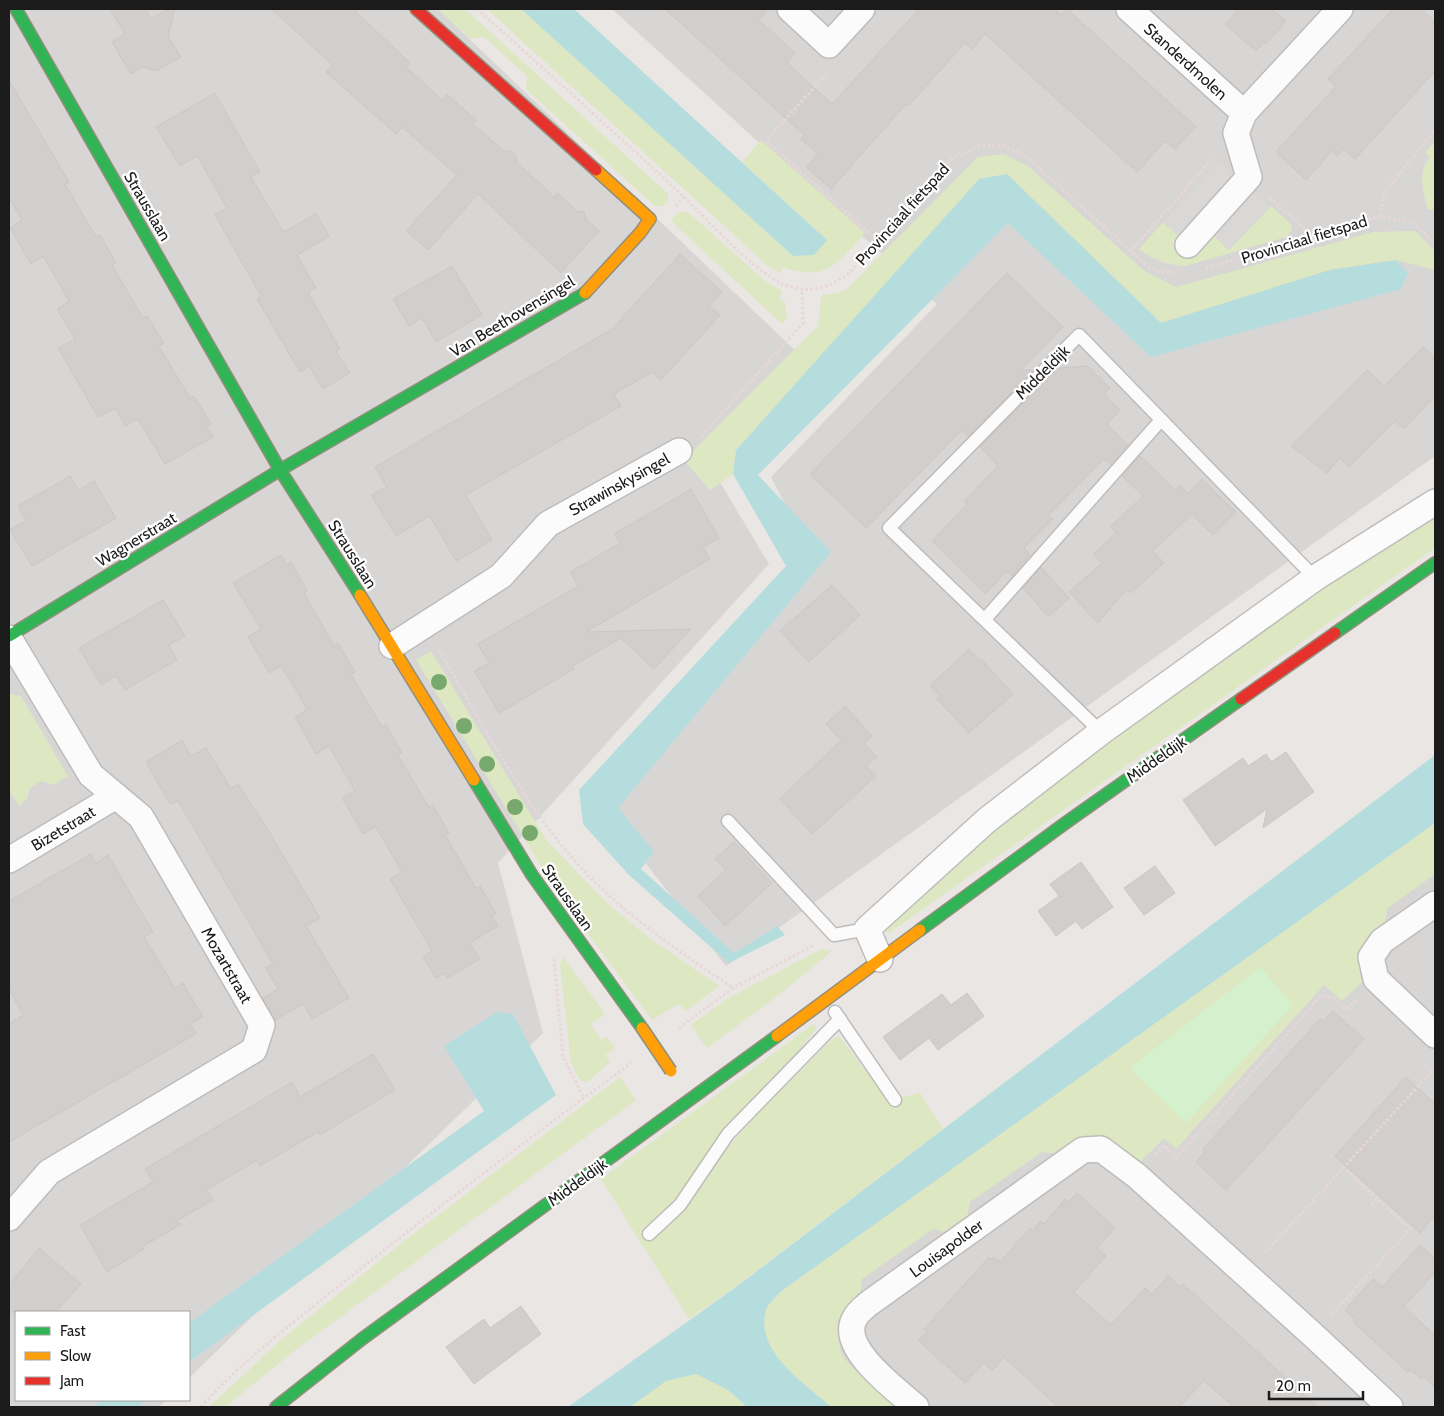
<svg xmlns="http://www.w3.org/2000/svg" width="1444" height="1416" font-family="Cabin,sans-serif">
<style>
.residential{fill:#d8d6d5}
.grass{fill:#dde7c1}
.park{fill:#d4f0cd}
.parking{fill:#d9d8d7}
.water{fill:#b6dddd}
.building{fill:#d2cecc;stroke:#ccc7c5}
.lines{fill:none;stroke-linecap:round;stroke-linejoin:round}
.lane-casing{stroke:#bfbdbc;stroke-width:15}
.street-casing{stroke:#bfbdbc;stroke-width:28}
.fast-casing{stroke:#938f7c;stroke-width:14}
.slow-casing{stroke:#938f7c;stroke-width:14}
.jam-casing{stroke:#938f7c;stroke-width:14}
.path{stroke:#e9d7d8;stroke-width:3;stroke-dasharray:2.5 2.5;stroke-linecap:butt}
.lane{stroke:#fcfbfb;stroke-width:12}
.street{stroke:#fcfbfb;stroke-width:25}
.fast{stroke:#30b455;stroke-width:11}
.slow{stroke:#ff9f0a;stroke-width:11}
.jam{stroke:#e5322d;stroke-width:11}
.slow-bridge-casing{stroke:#938f7c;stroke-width:14;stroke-linecap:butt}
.slow-bridge{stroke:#ff9f0a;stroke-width:11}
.tree{fill:#77a86d}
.labels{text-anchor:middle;stroke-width:4.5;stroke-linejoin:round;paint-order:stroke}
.street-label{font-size:16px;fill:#1b1b1b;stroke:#fff}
</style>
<rect width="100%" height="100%" fill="#e9e6e3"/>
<g class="residential">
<polygon points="9,9 438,9 803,358 708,462 769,564 498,863 543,1033 189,1378 189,1312 16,1312 16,1400 167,1400 159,1407 9,1407"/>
<polygon points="612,9 1435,9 1435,456 726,966 607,814 812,558 771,477 937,304"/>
<polygon points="1435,823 1435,1407 831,1407 780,1292"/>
</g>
<g class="grass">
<polygon points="437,9 465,9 668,194 668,201 663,206 655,206 526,89 527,76 484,37 471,39"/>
<path d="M487 9H521L793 256 827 240 742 162 761 140 865 233C838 262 826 283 783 267L780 273 768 266Z"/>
<path d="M1435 141V209L1428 210C1423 191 1417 173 1430 157L1425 153Z"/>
<polygon points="1004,154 1029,167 1143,270 1176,287 1373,232 1415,231 1435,251 1435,270 1396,260 1330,270 1161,323 1007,174 736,450 733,474 710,490 684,460 818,326 821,296 845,291 978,157"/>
<path d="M1271 206 1291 224 1292 229 1286 237 1185 266C1166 265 1154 260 1139 249L1163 222 1197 253 1213 235 1229 250Z"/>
<polygon points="683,212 689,213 766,282 782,291 779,300 785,302 787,317 782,324 671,221 678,213"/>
<polygon points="1435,511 1435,548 889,933 885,932 883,926 999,820 1279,612"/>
<polygon points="431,651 547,841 608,904 649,938 719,986 686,1011 679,1004 652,1020 557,892 416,660"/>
<polygon points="9,694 21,696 68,776 53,785 41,781 30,788 27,799 19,806 9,790"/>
<path d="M1435 823V874L1388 908 1385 922C1361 940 1356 952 1362 982L1342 1001 1324 985 1176 1149 1164 1138 1138 1164 1042 1152 970 1202 967 1220 948 1233 933 1229 862 1279 860 1295C841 1311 830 1337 846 1360 855 1373 885 1396 898 1407H831C805 1383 754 1352 766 1310 768 1304 776 1297 780 1292Z"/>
<polygon points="822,949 832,951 781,993 707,1048 691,1025 727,999"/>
<polygon points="563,957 605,1014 591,1024 601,1040 606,1037 615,1048 605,1055 610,1062 586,1083 578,1077 571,1063 560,964"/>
<polygon points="814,1024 816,1029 795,1056 723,1129 671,1207 643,1231 651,1240 674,1220 693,1198 720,1157 762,1108 833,1039 839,1036 892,1106 903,1097 920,1093 943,1129 735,1287 689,1319 601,1179"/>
<polygon points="620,1077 636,1100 294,1351 225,1407 209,1407 282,1339 407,1239"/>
<polygon points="696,1374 728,1390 747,1407 630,1407 666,1381"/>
</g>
<polygon class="park" points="1260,967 1293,1005 1186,1123 1130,1068"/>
<polygon class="parking" points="1219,162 1269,207 1229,250 1213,235 1197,253 1163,222"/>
<g class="water">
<polygon points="521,9 574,9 827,240 814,255 793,256"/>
<polygon points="1007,174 1161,323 1330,270 1396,260 1408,273 1401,289 1151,357 1008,223 758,475 831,552 618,808 654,851 641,869 734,953 777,926 785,935 729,963 629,875 583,824 579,790 786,566 733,474 736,450 979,179"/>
<path d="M1435 755V823L780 1292C776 1297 768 1304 766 1310 754 1352 805 1383 831 1407H747L728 1390 696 1374 666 1381 630 1407H568L736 1287Z"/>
<polygon points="497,1012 513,1014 556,1095 189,1362 189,1323 484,1111 444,1046"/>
<polygon points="101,1400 146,1400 139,1407 94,1407"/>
</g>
<g class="building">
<polygon points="110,9 145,9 151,19 168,9 175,9 168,36 181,57 156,71 142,67 131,74 112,42 125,34"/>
<polygon points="271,9 353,9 410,63 406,67 442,100 447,94 476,120 473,124 504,151 510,151 517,157 517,162 554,197 557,193 577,211 584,212 586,219 599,231 561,273 478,194 428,250 406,231 457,175 402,127 396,134 326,72 333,65"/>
<polygon points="665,9 768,9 759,20 795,53 787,62 791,67 832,104 919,9 1055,9 1061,15 1067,9 1196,127 1175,149 1165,141 1137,172 985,34 972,49 965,43 909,105 906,104 831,189 806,167 818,154 801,139 804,135"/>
<polygon points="1239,9 1272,9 1286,21 1266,44 1264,42 1256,51 1225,24"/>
<polygon points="1393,9 1421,9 1435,22 1435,71 1355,159 1343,149 1337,156 1332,151 1306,180 1276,152 1336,86 1328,79"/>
<polygon points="9,80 69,182 65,184 96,237 100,235 116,263 112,265 118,275 143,318 147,316 164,343 159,346 165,356 190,398 194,396 211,424 207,427 213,437 165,464 138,419 125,426 115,408 98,417 58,348 75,339 57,309 69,301 43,256 31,264 10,228 22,220 9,198"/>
<polygon points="215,93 260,172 251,177 284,232 316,213 329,236 297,255 316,288 308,292 340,349 336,351 350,373 323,389 309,366 300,372 257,299 261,296 215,215 227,208 197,156 180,166 156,127"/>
<polygon points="680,254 722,292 709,306 720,315 661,380 652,372 614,394 621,406 466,495 492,540 472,552 456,561 430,516 396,536 371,495 387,487 375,467 612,329"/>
<polygon points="452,266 482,315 436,342 422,318 409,326 393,299"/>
<polygon points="1007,273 1063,327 1021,370 1034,370 968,436 962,430 866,528 810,474"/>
<polygon points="1423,347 1435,358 1435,396 1404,429 1395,421 1349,467 1340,458 1327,473 1291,446 1367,370 1384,386"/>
<polygon points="1088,366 1110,388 1104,394 1120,410 1107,424 1128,445 1111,465 1104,459 1049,515 1053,519 1024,548 1030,555 1012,576 1007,571 985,594 932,541 967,504 964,501 998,466 980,447 1058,368"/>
<polygon points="1140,456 1175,490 1180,485 1188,494 1202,479 1236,512 1213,535 1192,514 1153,551 1164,563 1131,593 1127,589 1098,623 1069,592 1102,563 1094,554 1116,533 1110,527 1143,496 1122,476"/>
<polygon points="70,476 79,490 94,481 116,518 32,566 10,530 26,521 18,506"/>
<polygon points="691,489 719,538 703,547 710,559 586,632 691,629 654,669 621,638 573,666 574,669 499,713 474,671 489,663 478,644 578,586 570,572 620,543 614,534"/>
<polygon points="281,555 287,565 291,562 307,590 304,593 334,646 338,643 355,672 351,674 382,727 386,724 402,753 398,755 429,807 433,805 449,833 445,835 462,864 476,888 480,886 496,914 492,916 498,926 470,943 480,959 447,978 444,973 436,978 423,957 432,951 390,879 402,872 376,827 363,834 342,798 355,791 329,746 316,754 295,717 307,710 295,688 281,666 269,673 248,637 261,629 233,583"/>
<polygon points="1041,567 1069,598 1048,617 1023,588"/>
<polygon points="832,585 860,615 809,662 780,631"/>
<polygon points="163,600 185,636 169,645 177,660 125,690 116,676 101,685 79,648"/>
<polygon points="969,649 979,661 981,659 1013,694 969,733 937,699 940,696 930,686"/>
<polygon points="845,706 872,736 864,743 877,757 866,766 876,776 812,834 780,799 841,740 826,724"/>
<polygon points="182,740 191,756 206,748 231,788 238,784 268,830 320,918 306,926 349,998 312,1019 303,1004 275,1020 263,998 278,989 266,968 273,964 178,801 170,804 146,762"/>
<polygon points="1286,752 1314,792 1263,828 1267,809 1215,846 1183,800 1243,758 1248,766 1266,754 1271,762"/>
<polygon points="734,842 772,883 725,926 698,896 726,870 715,859"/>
<polygon points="91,854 96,863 108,855 153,932 144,937 175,988 183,983 203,1017 191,1024 196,1034 9,1142 9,1024 23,1015 9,989 9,901"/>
<polygon points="1081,862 1113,907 1082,929 1076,921 1056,936 1038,911 1059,896 1050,884"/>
<polygon points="1155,866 1175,893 1144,915 1124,888"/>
<polygon points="967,993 984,1016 938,1050 929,1038 900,1060 883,1037 942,994 951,1005"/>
<polygon points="1333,1011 1364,1039 1226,1190 1196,1162 1205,1151 1203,1149 1320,1019 1323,1021"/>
<polygon points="373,1054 395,1090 320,1135 318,1132 260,1166 256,1161 207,1190 213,1200 175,1222 181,1224 142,1247 144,1249 107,1272 80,1225 153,1182 145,1169 292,1082 300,1097"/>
<polygon points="1406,1077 1435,1104 1435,1215 1420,1233 1335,1156"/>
<polygon points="1077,1193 1115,1228 1097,1248 1106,1256 1074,1292 1111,1325 1145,1288 1152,1294 1168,1276 1180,1287 1183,1284 1318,1407 1234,1407 1204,1381 1179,1407 1058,1407 1004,1357 992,1371 984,1363 965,1383 918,1340 927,1331 924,1329 989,1257 991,1259 994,1257 1000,1262 1030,1228 1032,1231 1041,1221 1044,1224 1065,1199 1068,1202"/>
<polygon points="1420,1245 1435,1259 1435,1272 1404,1307 1435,1335 1435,1387 1423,1376 1421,1379 1411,1370 1408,1372 1353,1322 1356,1320 1345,1310 1373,1279 1382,1287"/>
<polygon points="39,1248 81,1284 56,1312 9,1312 9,1285"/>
<polygon points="521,1306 541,1334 474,1384 446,1347 484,1319 490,1328"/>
</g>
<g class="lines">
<defs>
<g id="lane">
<polyline points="985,619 1161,420"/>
<polyline points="1101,732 889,528 1079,335 1315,578"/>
<polyline points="728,821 834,935 867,929"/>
<polyline points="835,1012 895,1100"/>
<polyline points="649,1234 680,1205 728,1134 840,1019"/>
</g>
<g id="street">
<polyline points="790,9 829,45 862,9"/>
<polyline points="1129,9 1244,113 1340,9"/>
<polyline points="1188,245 1249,177 1236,133 1244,113"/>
<polyline points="9,638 91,775 141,817 262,1025 254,1050 49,1172 9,1218"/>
<polyline points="392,646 501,576 548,524 679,451"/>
<polyline points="9,860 116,796"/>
<polyline points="1435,904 1382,941 1371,957 1376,979 1435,1035"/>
<polyline points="880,959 867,929 987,820 1101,732 1315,578 1435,502"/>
<path d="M916 1407C897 1390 837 1347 855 1318 857 1313 864 1308 868 1304L1083 1150 1101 1149 1137 1176 1313 1335 1390 1407"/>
</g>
<g id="fast">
<polyline points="16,9 280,470 360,595"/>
<polyline points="1335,633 1435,563"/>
<polyline points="9,636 280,470 585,293"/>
<polyline points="474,780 532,875 642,1028"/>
<polyline points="920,930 1064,824 1241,699"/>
<polyline points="276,1407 362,1339 777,1036"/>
</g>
<g id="slow">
<polyline points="585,293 640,233 650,219 596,170"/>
<polyline points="360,595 474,780"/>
<polyline points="777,1036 920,930"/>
</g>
<g id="jam">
<polyline points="416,9 596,170"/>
<polyline points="1241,699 1335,633"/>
</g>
</defs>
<use href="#lane" class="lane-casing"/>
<use href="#street" class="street-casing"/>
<use href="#fast" class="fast-casing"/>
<use href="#slow" class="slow-casing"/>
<use href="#jam" class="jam-casing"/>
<g class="path">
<path d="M477 9C547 72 617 134 685 198 710 221 751 269 781 283 805 295 830 289 850 272L951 159 982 145 1003 146 1025 155 1147 266 1162 272H1175"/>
<polyline points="826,74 766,141 878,241"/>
<polyline points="1270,197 1313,237"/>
<polyline points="676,206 684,197"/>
<polyline points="1380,216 1384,193 1435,130"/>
<polyline points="1131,251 1213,158"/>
<polyline points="1206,268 1380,216 1413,223 1435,243"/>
<polyline points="702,436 803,323 802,290"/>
<path d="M439 650C482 722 529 815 587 874 630 919 682 953 733 988"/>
<polyline points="554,959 563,1057 584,1098"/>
<polyline points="679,1028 733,988 814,945"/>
<polyline points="1156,1155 1164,1145 1176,1158 1321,996 1333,997 1346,1010 1356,1000"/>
<polyline points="1372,1205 1377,1198"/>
<polyline points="1265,1253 1435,1068"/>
<polyline points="1332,1314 1410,1229 1344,1168"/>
<path d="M201 1407C243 1360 294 1322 343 1283 437 1207 534 1135 631 1063"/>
</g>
<use href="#lane" class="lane"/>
<use href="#street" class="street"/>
<use href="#fast" class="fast"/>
<use href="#slow" class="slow"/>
<use href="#jam" class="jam"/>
<defs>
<polyline id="slow-bridge" points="642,1028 671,1071"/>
</defs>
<use href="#slow-bridge" class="slow-bridge-casing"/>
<use href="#slow-bridge" class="slow-bridge"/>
</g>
<g class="tree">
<circle cx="439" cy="682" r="8"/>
<circle cx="464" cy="726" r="8"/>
<circle cx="487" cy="764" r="8"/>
<circle cx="515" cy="807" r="8"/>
<circle cx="530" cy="833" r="8"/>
</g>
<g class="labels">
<g class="street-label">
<text transform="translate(1186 61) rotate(42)" y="6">Standerdmolen</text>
<text transform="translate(148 206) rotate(60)" y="6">Strausslaan</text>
<text transform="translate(902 214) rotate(-48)" y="6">Provinciaal fietspad</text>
<text transform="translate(1304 239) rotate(-17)" y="6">Provinciaal fietspad</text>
<text transform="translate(512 316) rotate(-31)" y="6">Van Beethovensingel</text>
<text transform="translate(1042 372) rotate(-45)" y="6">Middeldijk</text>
<text transform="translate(619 484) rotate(-29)" y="6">Strawinskysingel</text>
<text transform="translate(136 539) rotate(-31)" y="6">Wagnerstraat</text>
<text transform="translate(353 554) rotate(58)" y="6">Strausslaan</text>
<text transform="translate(1156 759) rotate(-35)" y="6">Middeldijk</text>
<text transform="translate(63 828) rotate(-31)" y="6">Bizetstraat</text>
<text transform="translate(568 897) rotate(55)" y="6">Strausslaan</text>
<text transform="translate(227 965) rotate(60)" y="6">Mozartstraat</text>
<text transform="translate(577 1182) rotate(-36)" y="6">Middeldijk</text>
<text transform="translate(946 1248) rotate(-36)" y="6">Louisapolder</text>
</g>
</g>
<rect width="1444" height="1416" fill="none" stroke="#1b1b1b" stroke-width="20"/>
<rect x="15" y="1311" width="175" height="90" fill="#ffffff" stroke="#a4a4a4"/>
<rect x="25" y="1327" width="25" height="8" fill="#30b455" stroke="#a4a4a4"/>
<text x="60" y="1336" font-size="15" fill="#1b1b1b">Fast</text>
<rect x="25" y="1352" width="25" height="8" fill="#ff9f0a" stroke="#a4a4a4"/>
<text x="60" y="1361" font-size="15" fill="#1b1b1b">Slow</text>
<rect x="25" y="1377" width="25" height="8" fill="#e5322d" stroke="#a4a4a4"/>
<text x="60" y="1386" font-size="15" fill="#1b1b1b">Jam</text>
<path d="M1269 1391v8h94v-8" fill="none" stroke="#1b1b1b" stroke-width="2.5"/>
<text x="1276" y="1391" font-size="15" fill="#1b1b1b" stroke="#ffffff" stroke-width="4" paint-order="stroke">20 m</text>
</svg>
